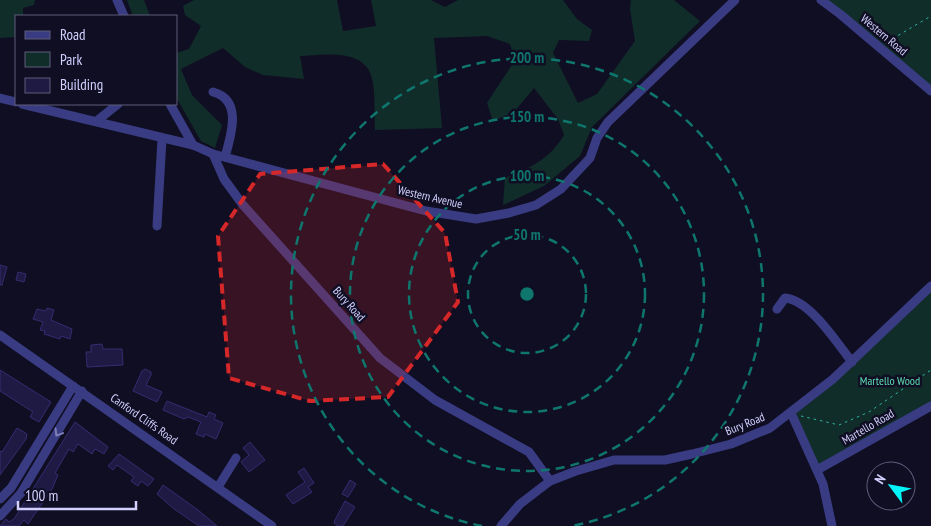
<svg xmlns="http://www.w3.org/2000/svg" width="931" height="526" font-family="'PT Sans Narrow',sans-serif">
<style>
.green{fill:#112d2a}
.building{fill:#1f1a44;stroke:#342c70}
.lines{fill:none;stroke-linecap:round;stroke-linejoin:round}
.path{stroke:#2fb4a2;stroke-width:1;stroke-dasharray:2.5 4;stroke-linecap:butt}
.minor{stroke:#393c82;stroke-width:9}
.oneway{stroke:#7e7fba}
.marked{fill:#d62828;fill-opacity:0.2;stroke:#d62828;stroke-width:4;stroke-dasharray:10 6;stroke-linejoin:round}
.ring{fill:none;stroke:#0f766e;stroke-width:2.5;stroke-dasharray:9 6}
.labels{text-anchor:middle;stroke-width:5;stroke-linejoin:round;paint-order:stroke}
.street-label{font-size:12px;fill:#d2d0ff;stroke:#100e23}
.park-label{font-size:12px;fill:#5ddeb4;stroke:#100e23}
.centre{fill:#0f766e;stroke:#100e23;stroke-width:2.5}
.ring-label{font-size:15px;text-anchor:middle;font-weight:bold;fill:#0f766e;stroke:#100e23;stroke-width:5;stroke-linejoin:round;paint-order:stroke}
</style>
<rect width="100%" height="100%" fill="#100e23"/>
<g class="green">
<polygon points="0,0 35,0 34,5 23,8 23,16 16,16 16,37 0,38"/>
<polygon points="127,0 144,0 150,16 133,16"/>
<path d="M194 0H337L343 31 376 26 371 0H431L445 7 458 0H563L577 19 592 30 589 41 559 40 553 53 578 103 597 94 635 41 630 9 631 0H674L700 21 592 127 580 156 544 186 503 205 505 178C530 168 550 159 564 135L558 119 534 88 514 112 493 121 487 103 515 60 510 44 487 36 434 38 442 128 375 130C374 113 376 91 371 75 362 48 321 55 300 56L304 79 263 75 245 67 223 48 181 69 192 95 222 125 215 148 201 141 176 97V53L189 49 201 26 185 15 183 6Z"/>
<polygon points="821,0 931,0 931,91"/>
<polygon points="931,286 931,406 817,470 791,413"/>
</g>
<g class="building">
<polygon points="0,265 7,267 2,285 0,285"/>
<polygon points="18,272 26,274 24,282 16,280"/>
<polygon points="47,308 54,310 51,320 72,329 70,339 61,336 60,339 44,334 45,331 40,330 43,322 33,319 37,309 46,311"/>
<polygon points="102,344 103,349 122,349 123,365 87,367 86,352 91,352 91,345"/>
<polygon points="145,369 151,372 151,375 146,385 162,392 157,402 133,391 142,371"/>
<polygon points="0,370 51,402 39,422 30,417 33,412 0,391"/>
<polygon points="167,401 207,417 209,412 216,415 214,419 223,423 216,439 205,434 204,437 196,434 201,422 188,417 184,419 163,410"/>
<polygon points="75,422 108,447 104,454 95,449 92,454 78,444 73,452 69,449 55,473 58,475 52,489 28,524 24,520 19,526 0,526 6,519 9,522 14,519"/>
<polygon points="17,428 27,434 26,439 0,475 0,451 2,452"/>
<polygon points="250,442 265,460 249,472 241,462 249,455 243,448"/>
<polygon points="119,454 154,479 148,486 141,481 138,486 131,481 134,477 117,465 113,470 108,466"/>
<polygon points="304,468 314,483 308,487 312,492 293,504 286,495 305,482 298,472"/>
<polygon points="350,480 356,484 348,497 342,494"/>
<polygon points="163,485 198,510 217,526 199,526 174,509 157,494"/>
<polygon points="345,501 355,507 343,526 338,526 334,523 335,520"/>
</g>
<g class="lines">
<g class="path">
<polyline points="887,42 931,16"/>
<polyline points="801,416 839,425 869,412 931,370"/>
</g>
<g class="minor">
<polyline points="117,0 124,16"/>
<polyline points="821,0 840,14 931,91"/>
<path d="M213 92C243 100 231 135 225 157"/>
<polyline points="0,98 16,102"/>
<polyline points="22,104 193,145 213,154 426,211 476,219 509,213 536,205 561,189 590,158 597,138 608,122 735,0"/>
<polyline points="170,104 193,145"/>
<polyline points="98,120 118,104"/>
<polyline points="213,154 224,179 243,205 380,358 435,400 529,452 550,481"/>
<polyline points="157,226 162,139"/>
<path d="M777 309 785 298C810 300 837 343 852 362"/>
<polyline points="0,335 272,526"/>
<polyline points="791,413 823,484 832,526"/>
<polyline points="817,470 931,406"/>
<polyline points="218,487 236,458"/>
<polyline points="0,499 11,488 73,386"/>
<polyline points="0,516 21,493 82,391"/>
<polyline points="501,526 520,504 550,481 576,471 614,460 665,460 692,454 731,444 770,428 833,379 931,286"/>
</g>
</g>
<defs><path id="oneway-chevron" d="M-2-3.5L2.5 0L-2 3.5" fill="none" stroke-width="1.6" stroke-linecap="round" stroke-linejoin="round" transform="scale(1.25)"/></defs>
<use class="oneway" href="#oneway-chevron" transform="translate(58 433) rotate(121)"/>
<path class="marked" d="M383 164 445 233 458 302 388 397 310 401 229 378 218 236 260 174Z"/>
<g class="ring">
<circle cx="527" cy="294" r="59"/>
<circle cx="527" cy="294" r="118"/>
<circle cx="527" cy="294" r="177"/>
<path d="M482 526A236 236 0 1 1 572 526"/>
</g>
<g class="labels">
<g class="street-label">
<text transform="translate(884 35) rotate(40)" y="4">Western Road</text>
<text transform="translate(430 197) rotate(13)" y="4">Western Avenue</text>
<text transform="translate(349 304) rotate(48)" y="4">Bury Road</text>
<text transform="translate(144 419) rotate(35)" y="4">Canford Cliffs Road</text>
<text transform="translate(745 424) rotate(-22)" y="4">Bury Road</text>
<text transform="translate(868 427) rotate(-30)" y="4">Martello Road</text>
</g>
<g class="park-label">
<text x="890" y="385">Martello Wood</text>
</g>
</g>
<circle cx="527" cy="294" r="8" class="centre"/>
<g class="ring-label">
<text x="527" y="63">200 m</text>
<text x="527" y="122">150 m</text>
<text x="527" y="181">100 m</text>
<text x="527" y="240">50 m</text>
</g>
<rect x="15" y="15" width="162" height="90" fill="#100e23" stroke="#5e5c7b"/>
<rect x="25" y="31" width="25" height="8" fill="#393c82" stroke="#5e5c7b"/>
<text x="60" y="40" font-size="15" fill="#d2d0ff">Road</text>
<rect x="25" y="52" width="25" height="15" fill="#112d2a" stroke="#5e5c7b"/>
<text x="60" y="65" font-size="15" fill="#d2d0ff">Park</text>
<rect x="25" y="78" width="25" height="15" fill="#1f1a44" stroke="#5e5c7b"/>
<text x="60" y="90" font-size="15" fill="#d2d0ff">Building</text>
<g transform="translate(891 486) rotate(302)"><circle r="24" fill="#100e23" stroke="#5e5c7b"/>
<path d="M0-4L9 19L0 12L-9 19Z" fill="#02f4f9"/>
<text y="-8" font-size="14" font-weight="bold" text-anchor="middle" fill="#d2d0ff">N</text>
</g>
<path d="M18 501v8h118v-8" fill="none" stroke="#d2d0ff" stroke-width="2.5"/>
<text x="25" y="501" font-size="15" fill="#d2d0ff" stroke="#100e23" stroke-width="4" paint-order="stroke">100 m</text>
</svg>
